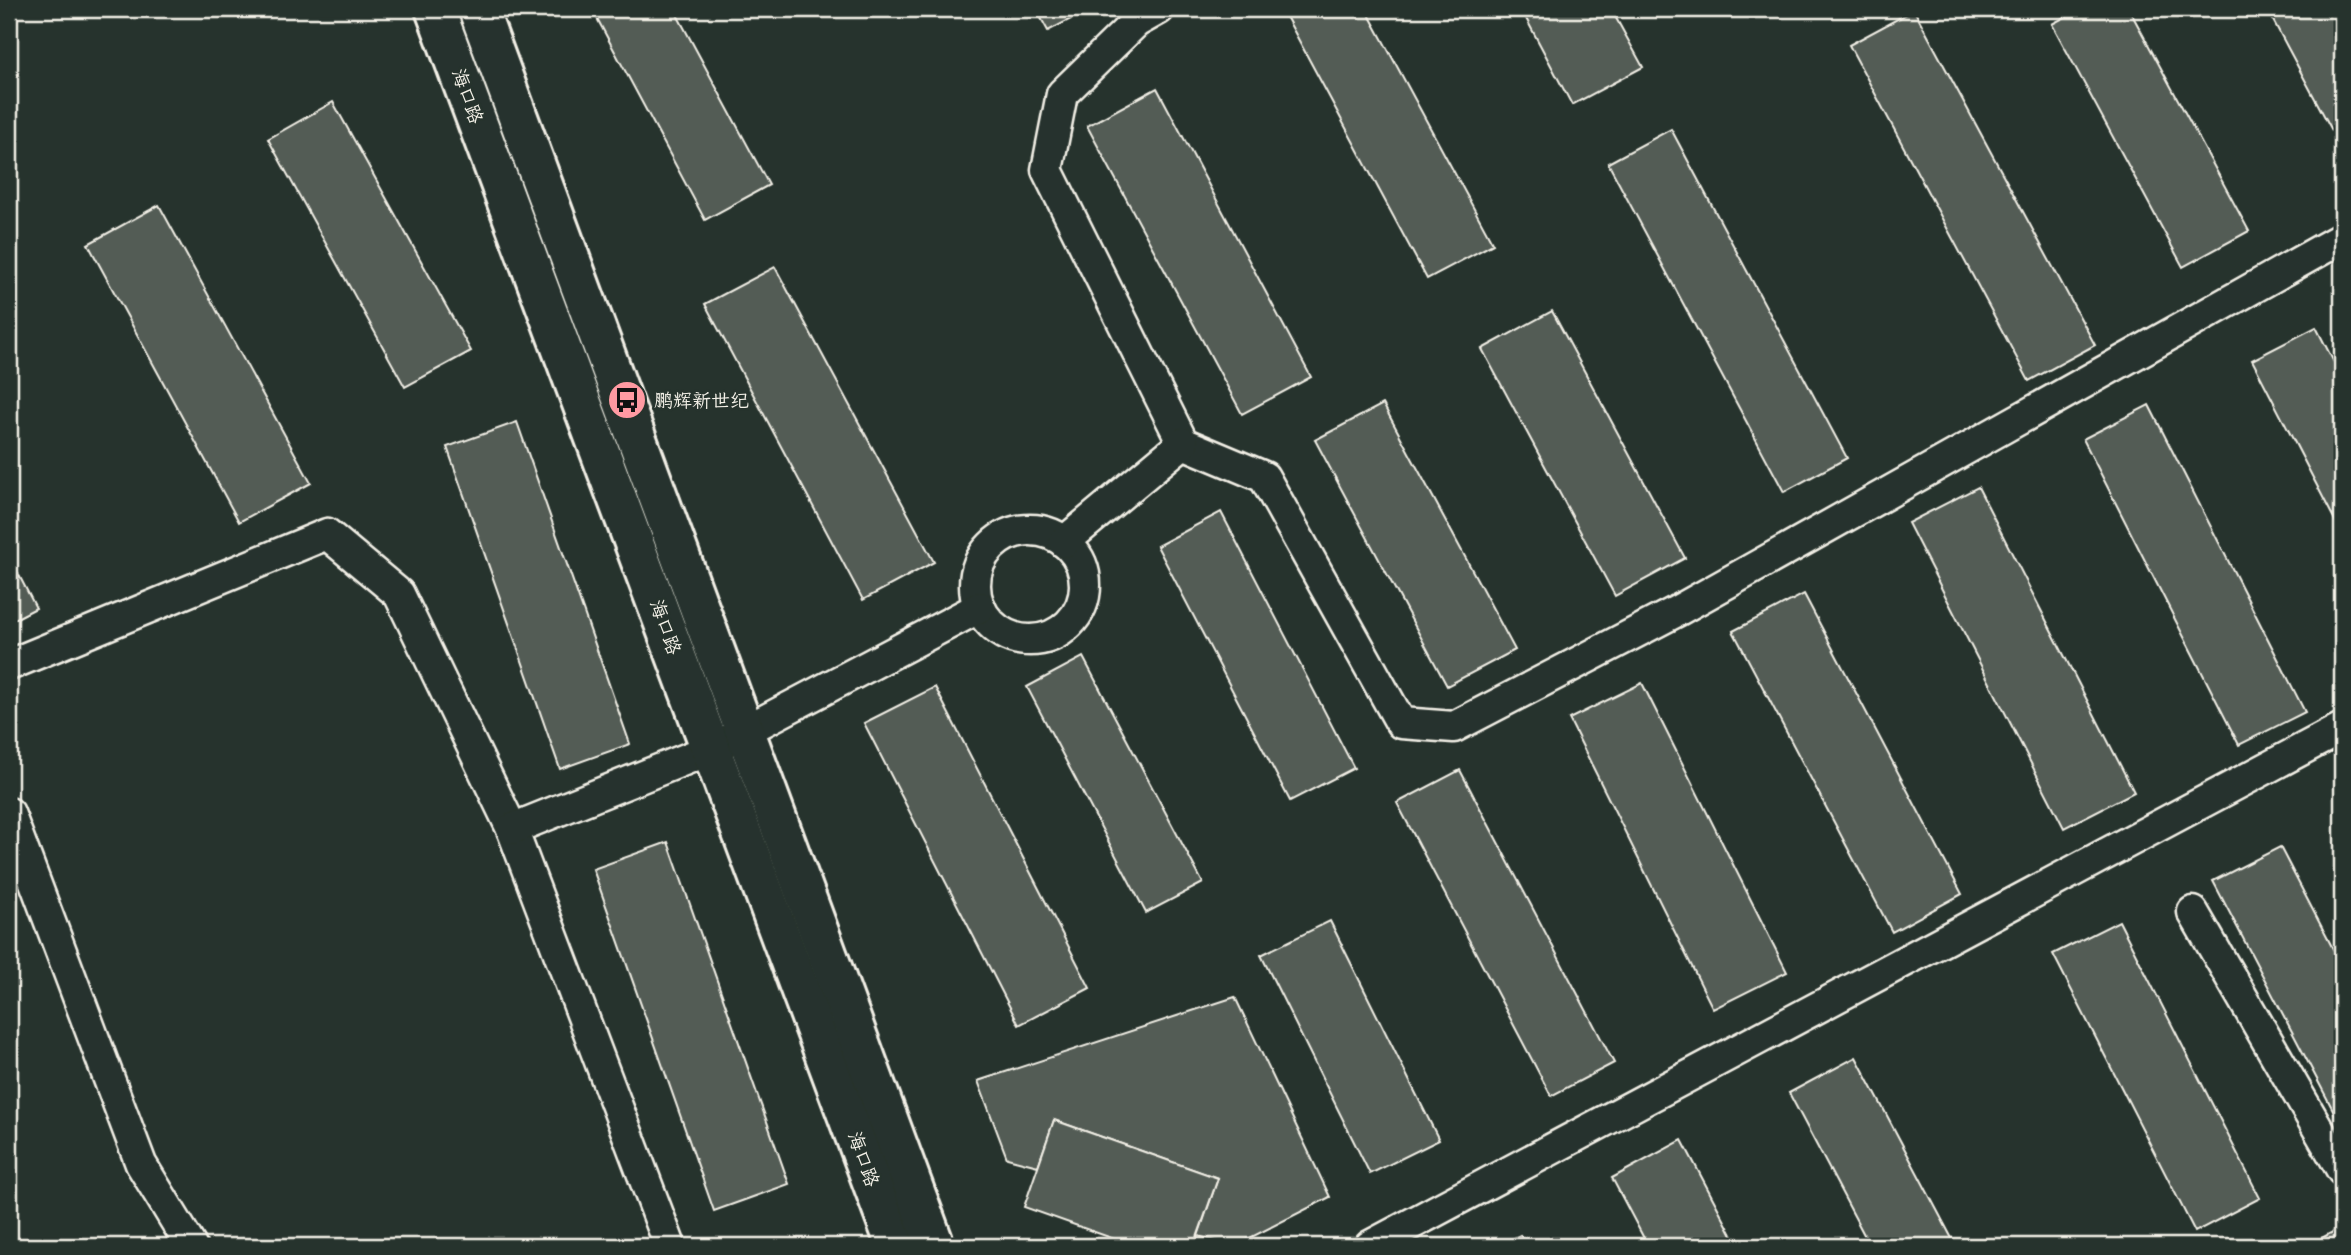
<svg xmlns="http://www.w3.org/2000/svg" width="2351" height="1255" font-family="'Playpen Sans','LXGW WenKai TC',sans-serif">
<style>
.building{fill:#525c55;stroke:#f4f1e8;stroke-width:2}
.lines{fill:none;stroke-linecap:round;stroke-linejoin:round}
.street-casing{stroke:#f4f1e8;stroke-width:35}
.secondary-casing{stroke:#f4f1e8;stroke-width:44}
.street{stroke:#26332d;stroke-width:30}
.secondary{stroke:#26332d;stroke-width:38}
.labels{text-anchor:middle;stroke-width:5;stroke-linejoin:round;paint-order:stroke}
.street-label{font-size:19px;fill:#f4f1e8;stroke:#26332d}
.poi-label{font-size:19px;fill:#f4f1e8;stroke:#26332d;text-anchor:start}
</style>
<rect width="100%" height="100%" fill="#26332d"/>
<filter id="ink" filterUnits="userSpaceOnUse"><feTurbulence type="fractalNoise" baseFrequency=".0143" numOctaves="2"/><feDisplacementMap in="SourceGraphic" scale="14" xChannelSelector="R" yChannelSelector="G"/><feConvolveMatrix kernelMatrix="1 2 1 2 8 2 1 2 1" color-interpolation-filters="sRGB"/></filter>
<g filter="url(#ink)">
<g class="building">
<polygon points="592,9 674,9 769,185 705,220"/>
<polygon points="1036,9 1090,9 1048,31"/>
<polygon points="1282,9 1366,9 1493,244 1427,279"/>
<polygon points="1521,9 1611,9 1643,67 1572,105"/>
<polygon points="2080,9 2129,9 2249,231 2183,267 2052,24"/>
<polygon points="2267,9 2342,9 2342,149"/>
<polygon points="1914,10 2095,345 2029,381 1849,45"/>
<polygon points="1157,88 1311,377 1242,414 1087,126"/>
<polygon points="333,102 471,351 405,387 268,139"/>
<polygon points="1671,129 1847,458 1784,492 1608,163"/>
<polygon points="159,205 311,483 239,522 88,244"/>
<polygon points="775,267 934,562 863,600 705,304"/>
<polygon points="1552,311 1685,558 1615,596 1482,349"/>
<polygon points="2316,327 2342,378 2342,534 2252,360"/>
<polygon points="1383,404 1515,650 1447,686 1315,440"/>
<polygon points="2149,405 2305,712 2239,745 2083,439"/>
<polygon points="517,422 630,744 560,769 447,447"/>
<polygon points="1978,487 2134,792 2064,828 1908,523"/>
<polygon points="1221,512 1354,768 1290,801 1157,546"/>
<polygon points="9,556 36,608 9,622"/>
<polygon points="1804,594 1962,894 1892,932 1733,631"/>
<polygon points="1083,657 1203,883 1146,913 1027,687"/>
<polygon points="1642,683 1787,972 1713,1009 1569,719"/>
<polygon points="935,687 1090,988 1019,1025 864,723"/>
<polygon points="1460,770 1614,1063 1551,1096 1397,803"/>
<polygon points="668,842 789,1184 714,1211 593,869"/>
<polygon points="2280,847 2342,966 2342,1127 2213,881"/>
<polygon points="1330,921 1439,1140 1370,1174 1261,955"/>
<polygon points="2119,921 2260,1198 2195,1232 2053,954"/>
<polygon points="1235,997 1330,1197 1234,1246 1198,1236 1218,1178 1054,1120 1038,1166 1007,1158 978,1081"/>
<polygon points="1856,1057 1956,1246 1870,1246 1789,1093"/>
<polygon points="1054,1120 1218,1178 1194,1246 1134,1246 1024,1207"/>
<polygon points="1682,1140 1738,1246 1648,1246 1612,1178"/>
<polygon points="2342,1227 2342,1246 2307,1246"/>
<polygon points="1520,1235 1526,1246 1498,1246"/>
</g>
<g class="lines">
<defs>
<g id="street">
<polyline points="1159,9 1136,22 1062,94 1047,170 1183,443 1264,477 1401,723 1454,727 1677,611 2342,238"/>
<circle cx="1030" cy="585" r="55"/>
<polyline points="1064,542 1183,443"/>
<polyline points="9,665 327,534 399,594 512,829 670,1246"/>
<polyline points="9,813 141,1164 191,1246"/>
<polyline points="512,829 711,749 980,607"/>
<polyline points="2193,912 2342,1170"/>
<polyline points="1370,1246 2342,728"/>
</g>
<g id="secondary">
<polyline points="435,9 896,1246"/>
<polyline points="478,9 935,1246"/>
</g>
</defs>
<use href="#street" class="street-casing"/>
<use href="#secondary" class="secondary-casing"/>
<use href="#street" class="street"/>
<use href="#secondary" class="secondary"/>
</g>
</g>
<defs>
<symbol id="bus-disc" viewBox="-11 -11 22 22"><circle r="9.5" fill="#ff9aa2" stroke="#26332d"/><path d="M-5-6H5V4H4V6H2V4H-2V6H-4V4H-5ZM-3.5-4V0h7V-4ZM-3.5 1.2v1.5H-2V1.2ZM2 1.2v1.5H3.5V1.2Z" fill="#111"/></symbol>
</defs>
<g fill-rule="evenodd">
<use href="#bus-disc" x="605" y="378" width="44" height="44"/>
</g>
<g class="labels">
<g class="street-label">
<text transform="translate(468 96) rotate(70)" y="7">海口路</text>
<text transform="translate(666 627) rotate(70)" y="7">海口路</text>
<text transform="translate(864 1159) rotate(70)" y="7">海口路</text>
</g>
<g class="poi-label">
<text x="654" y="407">鹏辉新世纪</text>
</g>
</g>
<rect width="2351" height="1255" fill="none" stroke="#26332d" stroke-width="35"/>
<rect x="18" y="18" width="2316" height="1220" fill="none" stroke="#f4f1e8" stroke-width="2.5" filter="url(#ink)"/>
</svg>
